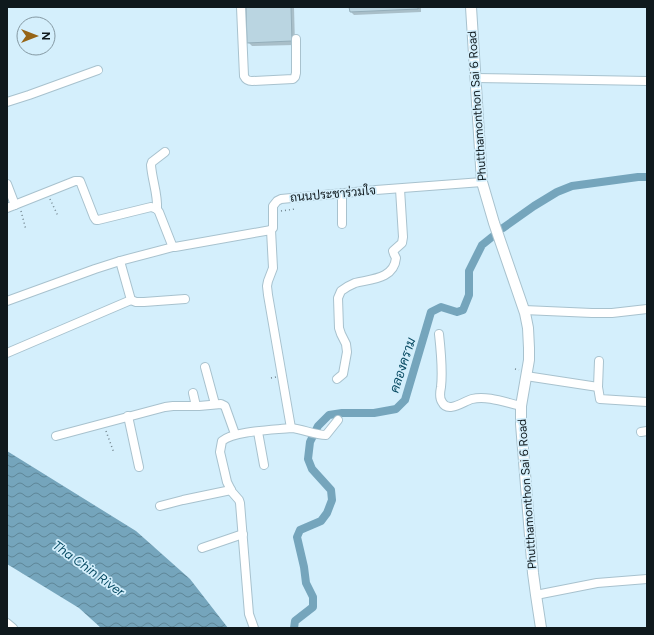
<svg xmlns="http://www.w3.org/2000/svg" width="654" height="635" font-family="Figtree,Sarabun,sans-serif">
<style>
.water{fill:url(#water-waves)}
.shadow{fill:#0003}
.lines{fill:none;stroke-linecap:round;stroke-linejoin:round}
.canal{stroke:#75a5bc;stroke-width:8}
.building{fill:#bad5e1;stroke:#94aeba}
.minor-casing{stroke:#a8c2ce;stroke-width:10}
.major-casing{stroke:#a8c2ce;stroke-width:12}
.path{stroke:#73868f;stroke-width:1.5;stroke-dasharray:1 3;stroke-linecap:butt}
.minor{stroke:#fff;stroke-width:8}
.major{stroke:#fff;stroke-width:10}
.labels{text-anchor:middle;stroke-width:3.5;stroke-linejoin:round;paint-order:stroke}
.street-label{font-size:12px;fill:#0f191d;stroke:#d4effc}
.water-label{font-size:13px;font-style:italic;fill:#0b4d65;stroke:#d4effc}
</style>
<defs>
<pattern id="water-waves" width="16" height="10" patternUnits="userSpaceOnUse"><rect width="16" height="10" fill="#75a5bc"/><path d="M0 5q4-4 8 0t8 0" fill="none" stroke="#5e8698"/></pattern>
</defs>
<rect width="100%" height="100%" fill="#d4effc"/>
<polygon class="water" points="7,451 136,531 190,579 228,628 101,628 79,608 7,564"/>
<g class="shadow">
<polygon points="247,7 294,7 295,45 252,46 248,42"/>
<polygon points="350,7 421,7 421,12 354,15 351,12"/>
</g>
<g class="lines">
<g class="canal">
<polyline points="503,228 534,206 557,192 572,186 638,177 647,177"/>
<polyline points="294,628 295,621 313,607 313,597 306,583 304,567 297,537 300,530 321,521 327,513 332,500 331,490 312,469 308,459 310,442 318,426 329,415 342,413 374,413 396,409 405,400 431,312 441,307 457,312 463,310 469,295 469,271 482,245 492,237"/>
</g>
</g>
<g class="building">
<polygon points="246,7 291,7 292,41 247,43"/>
<polygon points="349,7 418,7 418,9 350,12"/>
</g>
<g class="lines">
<defs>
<g id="minor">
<path d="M241 7 244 76C246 80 248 81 252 81L293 79 295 77 296 73V39"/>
<polyline points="475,78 647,81"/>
<polyline points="7,102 29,95 98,70"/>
<polyline points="7,184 15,205"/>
<polyline points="342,193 342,224"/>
<path d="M7 208 75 181H80L94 217 96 220H98L151 207C155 208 157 208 159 212L172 245 173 247H175L271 230 273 228V206L277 201 281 199 376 190 482 182"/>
<path d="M157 209C158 194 152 180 151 165L152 162 165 152"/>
<polyline points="271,230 273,268 268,281 267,286 268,295 291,428"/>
<polyline points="131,300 136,302 144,302 185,299"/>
<polyline points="7,301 95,269 120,261 173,247"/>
<polyline points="524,310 592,313 612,313 647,309"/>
<path d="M439 334C441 352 443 370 441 387 440 392 439 398 442 402 448 414 464 401 472 399 487 395 507 403 521 406"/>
<polyline points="7,353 131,300 120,261"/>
<polyline points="599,361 598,387 600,399 647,402"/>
<polyline points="205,367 215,404"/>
<polyline points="526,376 598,387"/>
<path d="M337 379 343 374 347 352 346 344 341 334 339 328 338 298 341 291C345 288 350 285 355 283 371 279 394 279 396 258L394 254 393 251 402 243 403 237 400 189"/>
<polyline points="193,393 196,406"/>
<polyline points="128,416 139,467"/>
<polyline points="258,432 264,465"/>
<polyline points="641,432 647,431"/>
<polyline points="56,436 165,407 173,406 199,406 221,404 225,406 235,434"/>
<polyline points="160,506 183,500 231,490"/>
<polyline points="202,548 243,534"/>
<polyline points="536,595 597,583 647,579"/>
<polyline points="7,623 13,628"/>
<path d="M254 628 249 614 240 503 239 500 232 492 227 482 220 452 222 441C234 431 273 430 291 428 303 429 314 435 326 435L338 420"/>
</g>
<polyline id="major" points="471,7 482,182 494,223 525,313 528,328 529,348 529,360 521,406 521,424 533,573 536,595 541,628"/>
</defs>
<use href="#minor" class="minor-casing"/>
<use href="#major" class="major-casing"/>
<g class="path">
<polyline points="50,199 58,216"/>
<polyline points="21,211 26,230"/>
<polyline points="281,211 295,209"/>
<polyline points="515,369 519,370"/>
<polyline points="271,378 276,377"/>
<polyline points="106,431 114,453"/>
</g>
<use href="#minor" class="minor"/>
<use href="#major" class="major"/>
</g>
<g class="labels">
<g class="street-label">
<text transform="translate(477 106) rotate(-94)" y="4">Phutthamonthon Sai 6 Road</text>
<text transform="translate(333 194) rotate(-5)" y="4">ถนนประชาร่วมใจ</text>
<text transform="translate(527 494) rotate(-94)" y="4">Phutthamonthon Sai 6 Road</text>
</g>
<g class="water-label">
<text transform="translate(402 365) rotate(-72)" y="5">คลองคราม</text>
<text transform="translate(89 568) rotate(36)" y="5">Tha Chin River</text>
</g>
</g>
<rect width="654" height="635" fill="none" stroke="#0f191d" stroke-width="16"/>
<g transform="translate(36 36) rotate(90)"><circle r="19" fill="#d4effc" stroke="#8599a3"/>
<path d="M0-3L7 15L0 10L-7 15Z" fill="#966517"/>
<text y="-6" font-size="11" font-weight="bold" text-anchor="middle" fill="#0f191d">N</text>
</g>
</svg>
